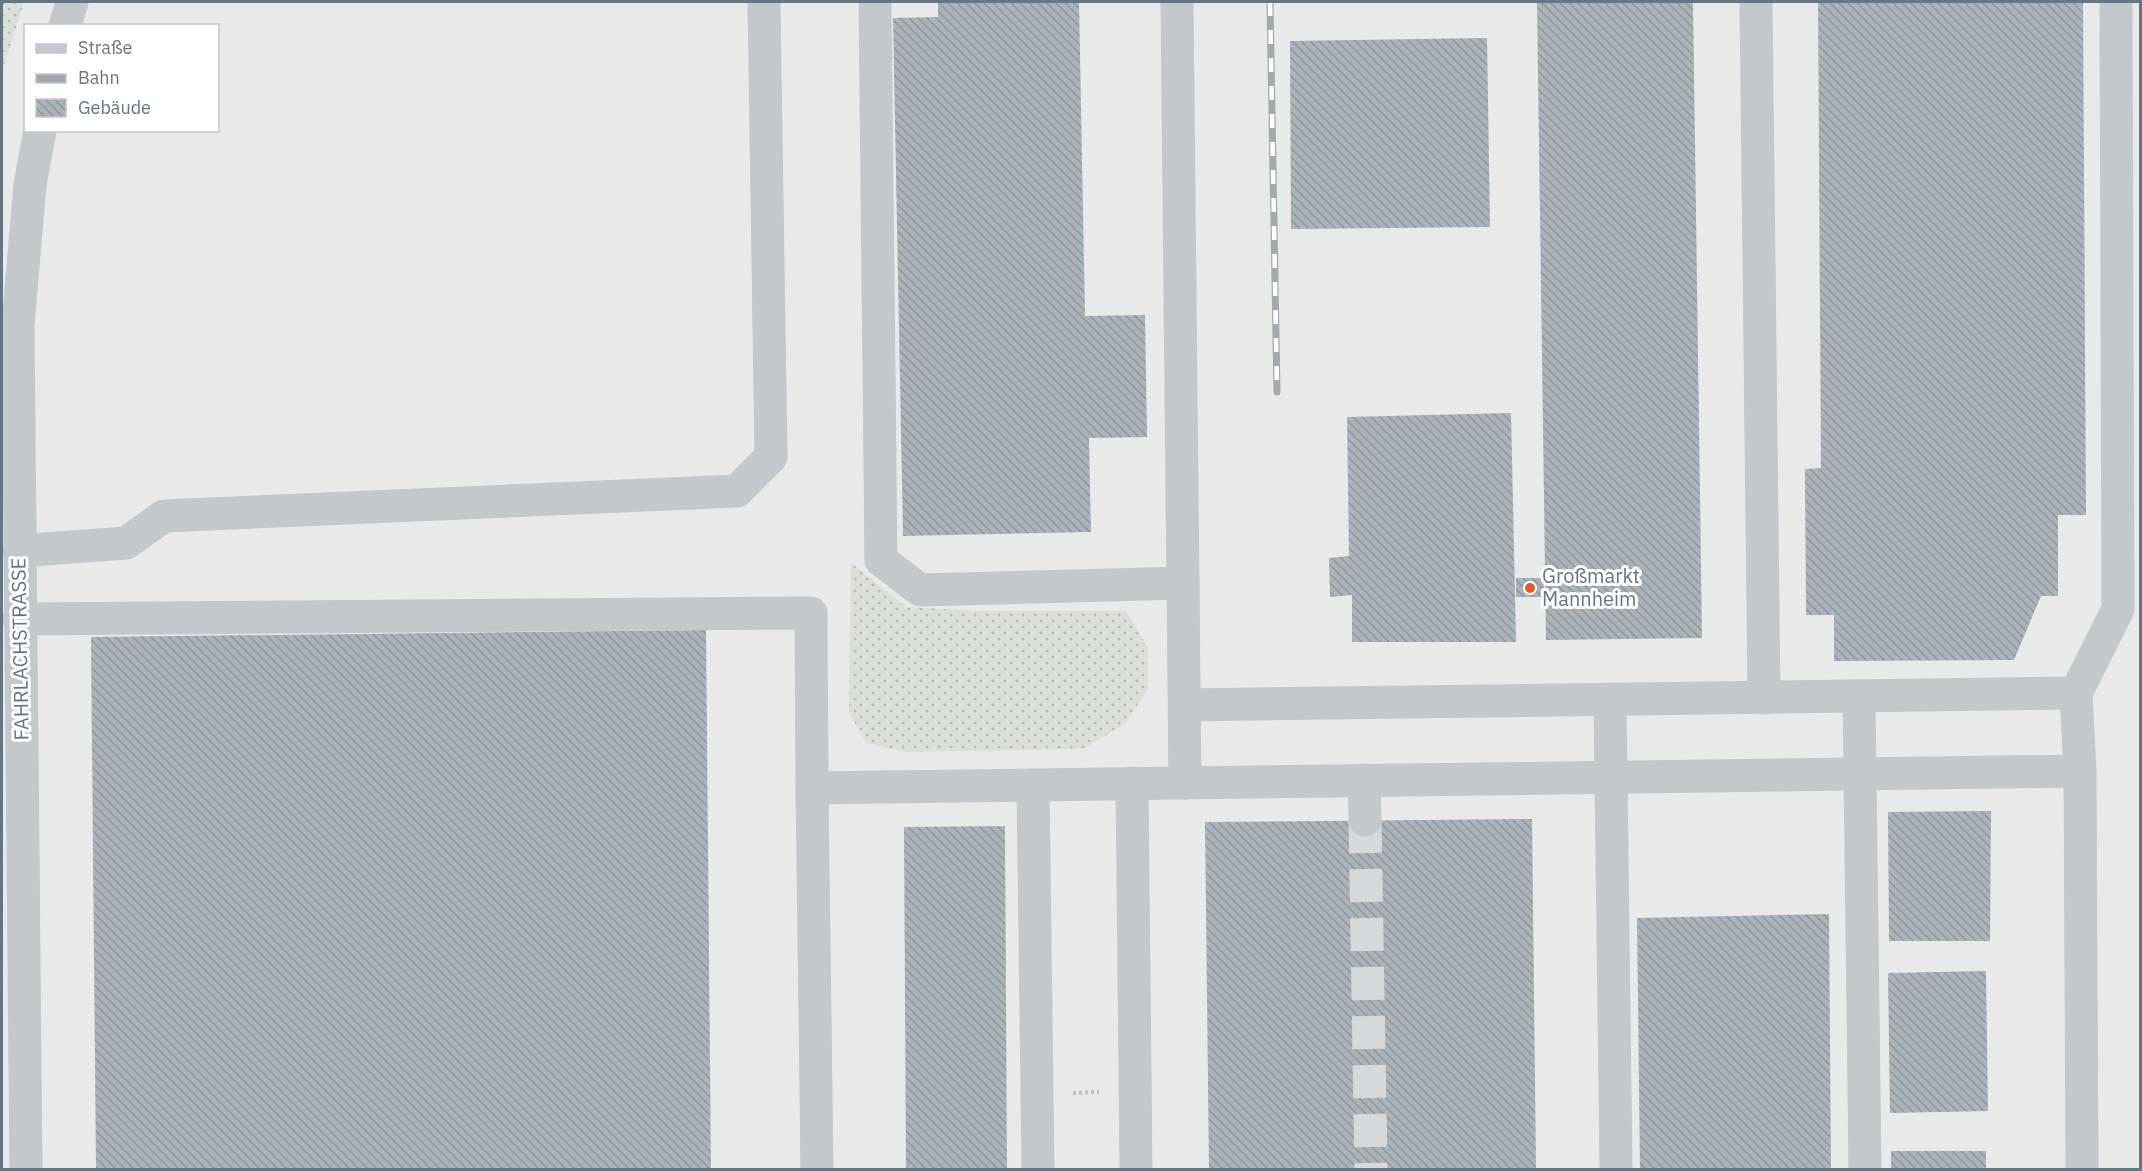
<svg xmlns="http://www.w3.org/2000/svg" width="2142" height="1171" font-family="'IBM Plex Sans',sans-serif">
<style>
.built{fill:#e8e9e9;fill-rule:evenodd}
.grass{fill:url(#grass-dots)}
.building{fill:url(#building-back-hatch)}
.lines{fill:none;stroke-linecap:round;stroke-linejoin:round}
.minor-tunnel{stroke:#d5d9db;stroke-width:33;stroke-dasharray:33 16;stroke-linecap:butt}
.path{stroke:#bbbfc2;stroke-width:4;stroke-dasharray:3 3;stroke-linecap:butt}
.minor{stroke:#c3c8cc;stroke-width:33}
.rail-casing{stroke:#a2aab0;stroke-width:7}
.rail{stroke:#fff;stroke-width:4.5;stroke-dasharray:14;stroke-linecap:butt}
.poi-dot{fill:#e4572e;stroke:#fff;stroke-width:2}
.labels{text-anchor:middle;stroke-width:6;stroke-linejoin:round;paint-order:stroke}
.poi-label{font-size:20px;fill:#657683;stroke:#fff;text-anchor:start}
.street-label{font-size:20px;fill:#657683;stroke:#fff}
</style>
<defs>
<pattern id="grass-dots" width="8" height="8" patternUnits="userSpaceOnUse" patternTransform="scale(1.5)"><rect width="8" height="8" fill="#dadfd7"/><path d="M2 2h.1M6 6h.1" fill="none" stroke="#b4b9b4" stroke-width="1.8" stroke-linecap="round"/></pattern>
<pattern id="building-back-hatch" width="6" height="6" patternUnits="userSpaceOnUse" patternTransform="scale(1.5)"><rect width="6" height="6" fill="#aab3b9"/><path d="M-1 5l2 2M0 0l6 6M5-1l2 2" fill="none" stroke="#8e969c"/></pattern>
</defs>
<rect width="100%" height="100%" fill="#fafaf8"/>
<path class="built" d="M24 2H2140V1169L2 1170V73ZM26 26H218V130H26Z"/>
<g class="grass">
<polygon points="2,2 24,2 2,73"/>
<polygon points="851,563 907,607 981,611 1126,611 1148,648 1148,689 1125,724 1083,749 905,752 866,743 849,712"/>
</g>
<g class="building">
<polygon points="938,2 1079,2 1085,316 1145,315 1147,437 1089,438 1091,532 903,536 893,18 938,17"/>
<polygon points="1537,2 1693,2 1702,638 1546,640"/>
<polygon points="1818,2 2083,2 2086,515 2058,515 2058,596 2041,596 2014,660 1834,661 1834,615 1806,615 1805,469 1821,468"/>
<polygon points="1487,38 1490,227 1291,229 1290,41"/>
<polygon points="1511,413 1516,642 1352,642 1352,595 1330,597 1329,558 1349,556 1347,417"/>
<rect x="1516" y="578" width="28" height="19"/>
<polygon points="706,630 711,1170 96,1170 91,637"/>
<polygon points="1991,811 1990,941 1889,941 1888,812"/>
<polygon points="1532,819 1536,1170 1209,1170 1205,822"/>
<polygon points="1005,826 1007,1170 906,1170 904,827"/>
<polygon points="1829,914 1831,1170 1640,1170 1637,918"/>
<polygon points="1986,971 1988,1111 1890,1113 1888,973"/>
<rect x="1891" y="1151" width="95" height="19"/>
</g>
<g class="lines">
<polyline class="minor-tunnel" points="1365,820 1371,1170"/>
<polyline class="path" points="1073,1093 1099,1092"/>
<g class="minor">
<polyline points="875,2 881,560 920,590 1183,583"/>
<polyline points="1177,2 1185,783"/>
<polyline points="1756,2 1764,698"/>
<polyline points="65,26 72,2"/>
<polyline points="19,551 126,543 164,516 737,491 771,457 764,2"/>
<polyline points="19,619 811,613 812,788 2080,771"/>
<polyline points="1859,696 1865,1170"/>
<polyline points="1610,700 1616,1170"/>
<polyline points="1185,705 2076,693"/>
<polyline points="1364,780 1365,820"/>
<polyline points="1132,783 1136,1170"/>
<polyline points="1033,785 1038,1170"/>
<polyline points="812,788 817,1170"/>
<polyline points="26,1170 18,325 30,185 40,130"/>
<polyline points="2082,1170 2080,771 2076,693 2118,609 2116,2"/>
</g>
<defs>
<polyline id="rail" points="1270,2 1277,392"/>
</defs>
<use href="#rail" class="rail-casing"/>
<use href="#rail" class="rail"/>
</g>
<circle class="poi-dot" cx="1530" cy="588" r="6"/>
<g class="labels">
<g class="poi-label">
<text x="1542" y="583">Großmarkt<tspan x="1542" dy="23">Mannheim</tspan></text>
</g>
<g class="street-label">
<text transform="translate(20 649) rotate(-91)" y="7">FAHRLACHSTRASSE</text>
</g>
</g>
<rect width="2142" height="1171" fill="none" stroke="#657683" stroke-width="6"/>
<rect x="24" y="24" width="195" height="108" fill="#ffffff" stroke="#c1c8cd" stroke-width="1.5"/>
<rect x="36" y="44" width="30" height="9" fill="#c3c8cc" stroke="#c1c8cd" stroke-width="1.5"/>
<text x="78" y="54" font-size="18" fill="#657683">Straße</text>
<rect x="36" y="74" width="30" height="9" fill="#a2aab0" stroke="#c1c8cd" stroke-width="1.5"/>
<text x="78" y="84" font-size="18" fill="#657683">Bahn</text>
<rect x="36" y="99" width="30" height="18" fill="url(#building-back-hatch)" stroke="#c1c8cd" stroke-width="1.5"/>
<text x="78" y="114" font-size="18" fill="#657683">Gebäude</text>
</svg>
